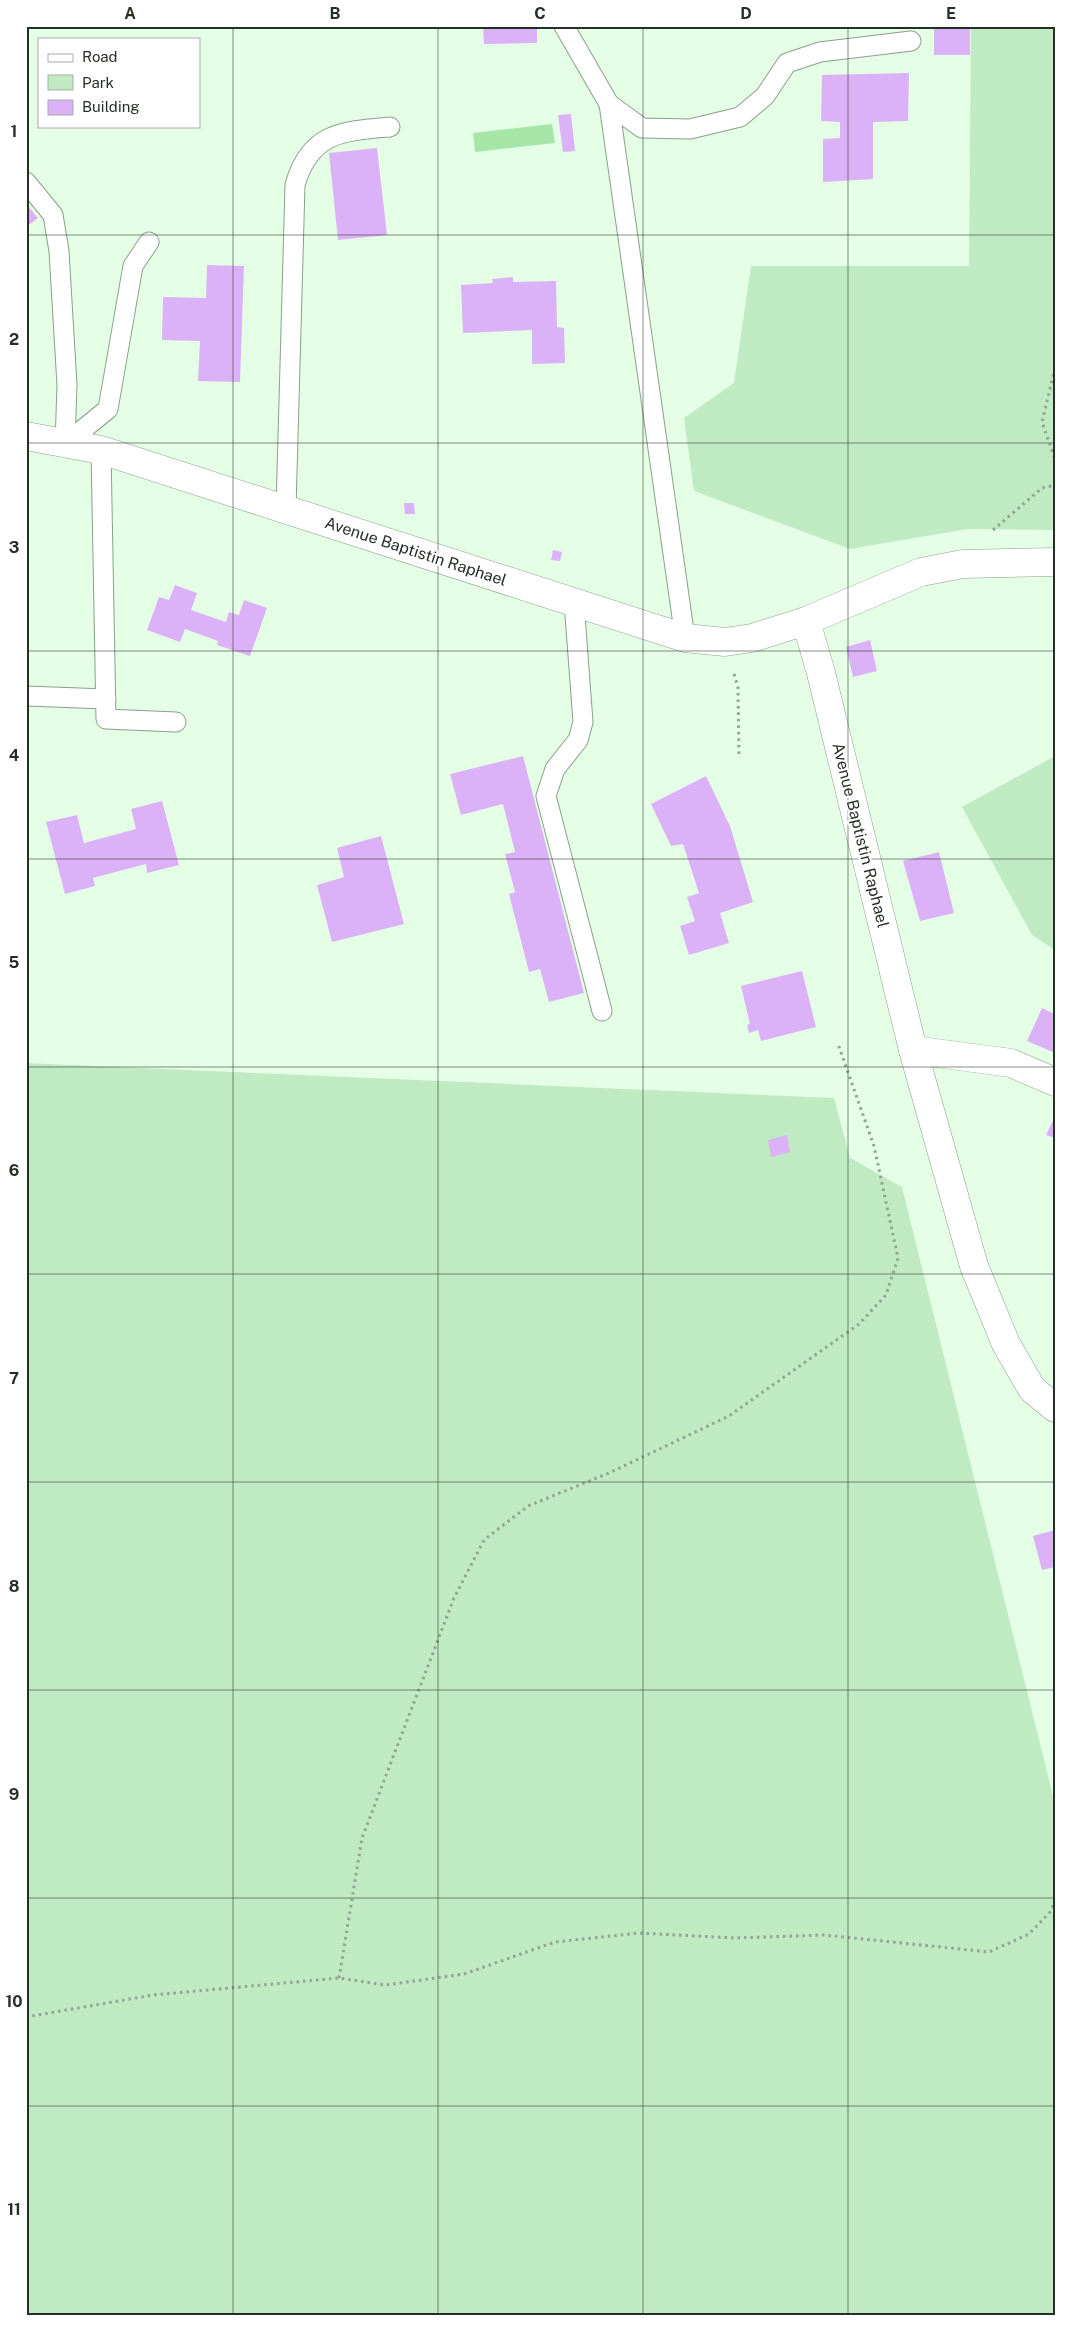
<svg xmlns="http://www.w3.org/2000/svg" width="1081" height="2341" font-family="'Public Sans',sans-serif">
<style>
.green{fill:#c0eac2}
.water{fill:#a6e6a9}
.building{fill:#dbb2f7}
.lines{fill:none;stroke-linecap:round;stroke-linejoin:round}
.service-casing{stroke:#89a089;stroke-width:21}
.minor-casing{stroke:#89a089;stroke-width:29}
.path{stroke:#91a392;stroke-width:3;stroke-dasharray:2.5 4;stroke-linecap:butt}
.service{stroke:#fff;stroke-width:19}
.minor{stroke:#fff;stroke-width:28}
.grid{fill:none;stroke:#262f26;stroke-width:1;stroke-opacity:0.55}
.labels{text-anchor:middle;stroke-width:4;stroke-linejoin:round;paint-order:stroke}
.street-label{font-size:16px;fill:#262f26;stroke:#fff}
.neatline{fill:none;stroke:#262f26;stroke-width:2}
.grid-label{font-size:16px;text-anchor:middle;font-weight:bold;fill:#262f26}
</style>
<rect width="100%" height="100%" fill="#e5fee6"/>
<g class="green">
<polygon points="971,26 1055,26 1055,530 967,529 850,549 694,491 684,418 734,383 751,266 969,266"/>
<polygon points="1055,756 1055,950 1032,935 962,807"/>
<polygon points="26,1063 834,1098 850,1158 902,1187 1055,1804 1055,2315 26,2315"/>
</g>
<polygon class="water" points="552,124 555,143 475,152 473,133"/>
<g class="building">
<polygon points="483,26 537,26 537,43 484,44"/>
<rect x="934" y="26" width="36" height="29"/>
<polygon points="909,73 908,121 873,122 873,179 823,182 823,139 840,138 840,122 821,121 822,75"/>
<polygon points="571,114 575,151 563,152 558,115"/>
<polygon points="377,148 387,235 338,240 329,153"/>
<polygon points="26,204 38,218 26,227"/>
<polygon points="207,265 244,266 240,382 198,381 200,341 162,340 163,297 206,298"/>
<polygon points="513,277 513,282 556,281 557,327 564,328 565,363 532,364 532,330 463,333 461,285 493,283 492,279"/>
<polygon points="404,503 414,503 415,514 405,514"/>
<polygon points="553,550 562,552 560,561 551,560"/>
<polygon points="175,585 197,593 191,610 226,622 229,612 239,615 244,600 267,608 250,656 217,645 218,641 185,629 180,642 147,630 159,597 169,600"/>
<polygon points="870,640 877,671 853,677 846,647"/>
<polygon points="523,756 584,993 549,1002 540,969 529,972 509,894 515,892 505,854 515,852 503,804 461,815 450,774"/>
<polygon points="706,776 730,826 753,902 720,913 729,943 689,955 680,926 695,921 687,897 699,893 683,844 671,846 651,804"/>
<polygon points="162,801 179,865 147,873 146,864 93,878 95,886 65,894 46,822 77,815 84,843 136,829 131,809"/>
<polygon points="381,836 404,924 332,942 317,885 344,877 337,848"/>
<polygon points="939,852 954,913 920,921 903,861"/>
<polygon points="802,971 816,1027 761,1041 758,1030 749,1033 747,1025 750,1024 741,986"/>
<polygon points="1042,1008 1055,1014 1055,1053 1027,1041"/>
<polygon points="1055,1116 1055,1138 1046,1135"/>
<polygon points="787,1135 790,1152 771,1157 768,1140"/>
<polygon points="1055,1530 1055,1567 1042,1570 1033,1536"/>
</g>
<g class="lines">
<defs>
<g id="service">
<polyline points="564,26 609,104 685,638"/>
<polyline points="609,104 642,128 690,129 740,117 765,96 787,63 820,52 911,41"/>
<polyline points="26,182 53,215 59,251 67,385 65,444 108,409 133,266 149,242"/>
<polyline points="101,450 106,719 176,722"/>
<path d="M286 509 295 185C310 132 343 131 390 127"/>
<polyline points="574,602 583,722 578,740 555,769 546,796 602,1011"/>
<polyline points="26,696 106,699"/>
</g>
<g id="minor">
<polyline points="26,436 101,450 685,638 725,642 752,638 806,621 921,572 963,564 1055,562"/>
<polyline points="806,621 821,673 913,1050 974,1266 1006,1344 1032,1389 1055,1408"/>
<polyline points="913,1050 1011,1063 1055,1082"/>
</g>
</defs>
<use href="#service" class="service-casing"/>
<use href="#minor" class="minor-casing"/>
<g class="path">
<polyline points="1055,368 1042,422 1055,459"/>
<polyline points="993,530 1042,488 1055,485"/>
<polyline points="734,674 738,687 739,758"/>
<polyline points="339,1978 362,1838 454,1598 484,1540 528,1506 609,1473 729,1416 859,1324 886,1295 898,1258 874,1146 838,1044"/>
<polyline points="26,2017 153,1995 339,1978 385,1985 464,1974 555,1942 639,1933 735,1938 824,1935 989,1952 1029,1934 1051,1911 1055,1899"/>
</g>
<use href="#service" class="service"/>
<use href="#minor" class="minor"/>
</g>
<path class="grid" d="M233 26V2315M438 26V2315M643 26V2315M848 26V2315M26 235H1055M26 443H1055M26 651H1055M26 859H1055M26 1067H1055M26 1274H1055M26 1482H1055M26 1690H1055M26 1898H1055M26 2106H1055"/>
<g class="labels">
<g class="street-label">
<text transform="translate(416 551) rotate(18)" y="6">Avenue Baptistin Raphael</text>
<text transform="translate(861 835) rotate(76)" y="6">Avenue Baptistin Raphael</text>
</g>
</g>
<rect width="1081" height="2341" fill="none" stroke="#ffffff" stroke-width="55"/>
<rect x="38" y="38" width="162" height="90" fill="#ffffff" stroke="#a8aca8"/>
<rect x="48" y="54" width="25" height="8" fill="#ffffff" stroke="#a8aca8"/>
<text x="82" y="62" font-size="15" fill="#262f26">Road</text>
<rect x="48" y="75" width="25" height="15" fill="#c0eac2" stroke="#a8aca8"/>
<text x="82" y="88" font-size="15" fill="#262f26">Park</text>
<rect x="48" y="100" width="25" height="15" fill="#dbb2f7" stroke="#a8aca8"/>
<text x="82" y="112" font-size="15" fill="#262f26">Building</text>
<rect x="28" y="28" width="1026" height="2286" class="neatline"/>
<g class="grid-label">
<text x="130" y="19">A</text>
<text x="335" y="19">B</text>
<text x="540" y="19">C</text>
<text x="746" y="19">D</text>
<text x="951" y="19">E</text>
<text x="14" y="137">1</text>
<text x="14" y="345">2</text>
<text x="14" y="553">3</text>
<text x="14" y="761">4</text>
<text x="14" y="968">5</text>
<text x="14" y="1176">6</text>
<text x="14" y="1384">7</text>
<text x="14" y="1592">8</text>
<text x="14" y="1800">9</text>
<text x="14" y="2007">10</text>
<text x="14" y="2215">11</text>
</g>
</svg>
